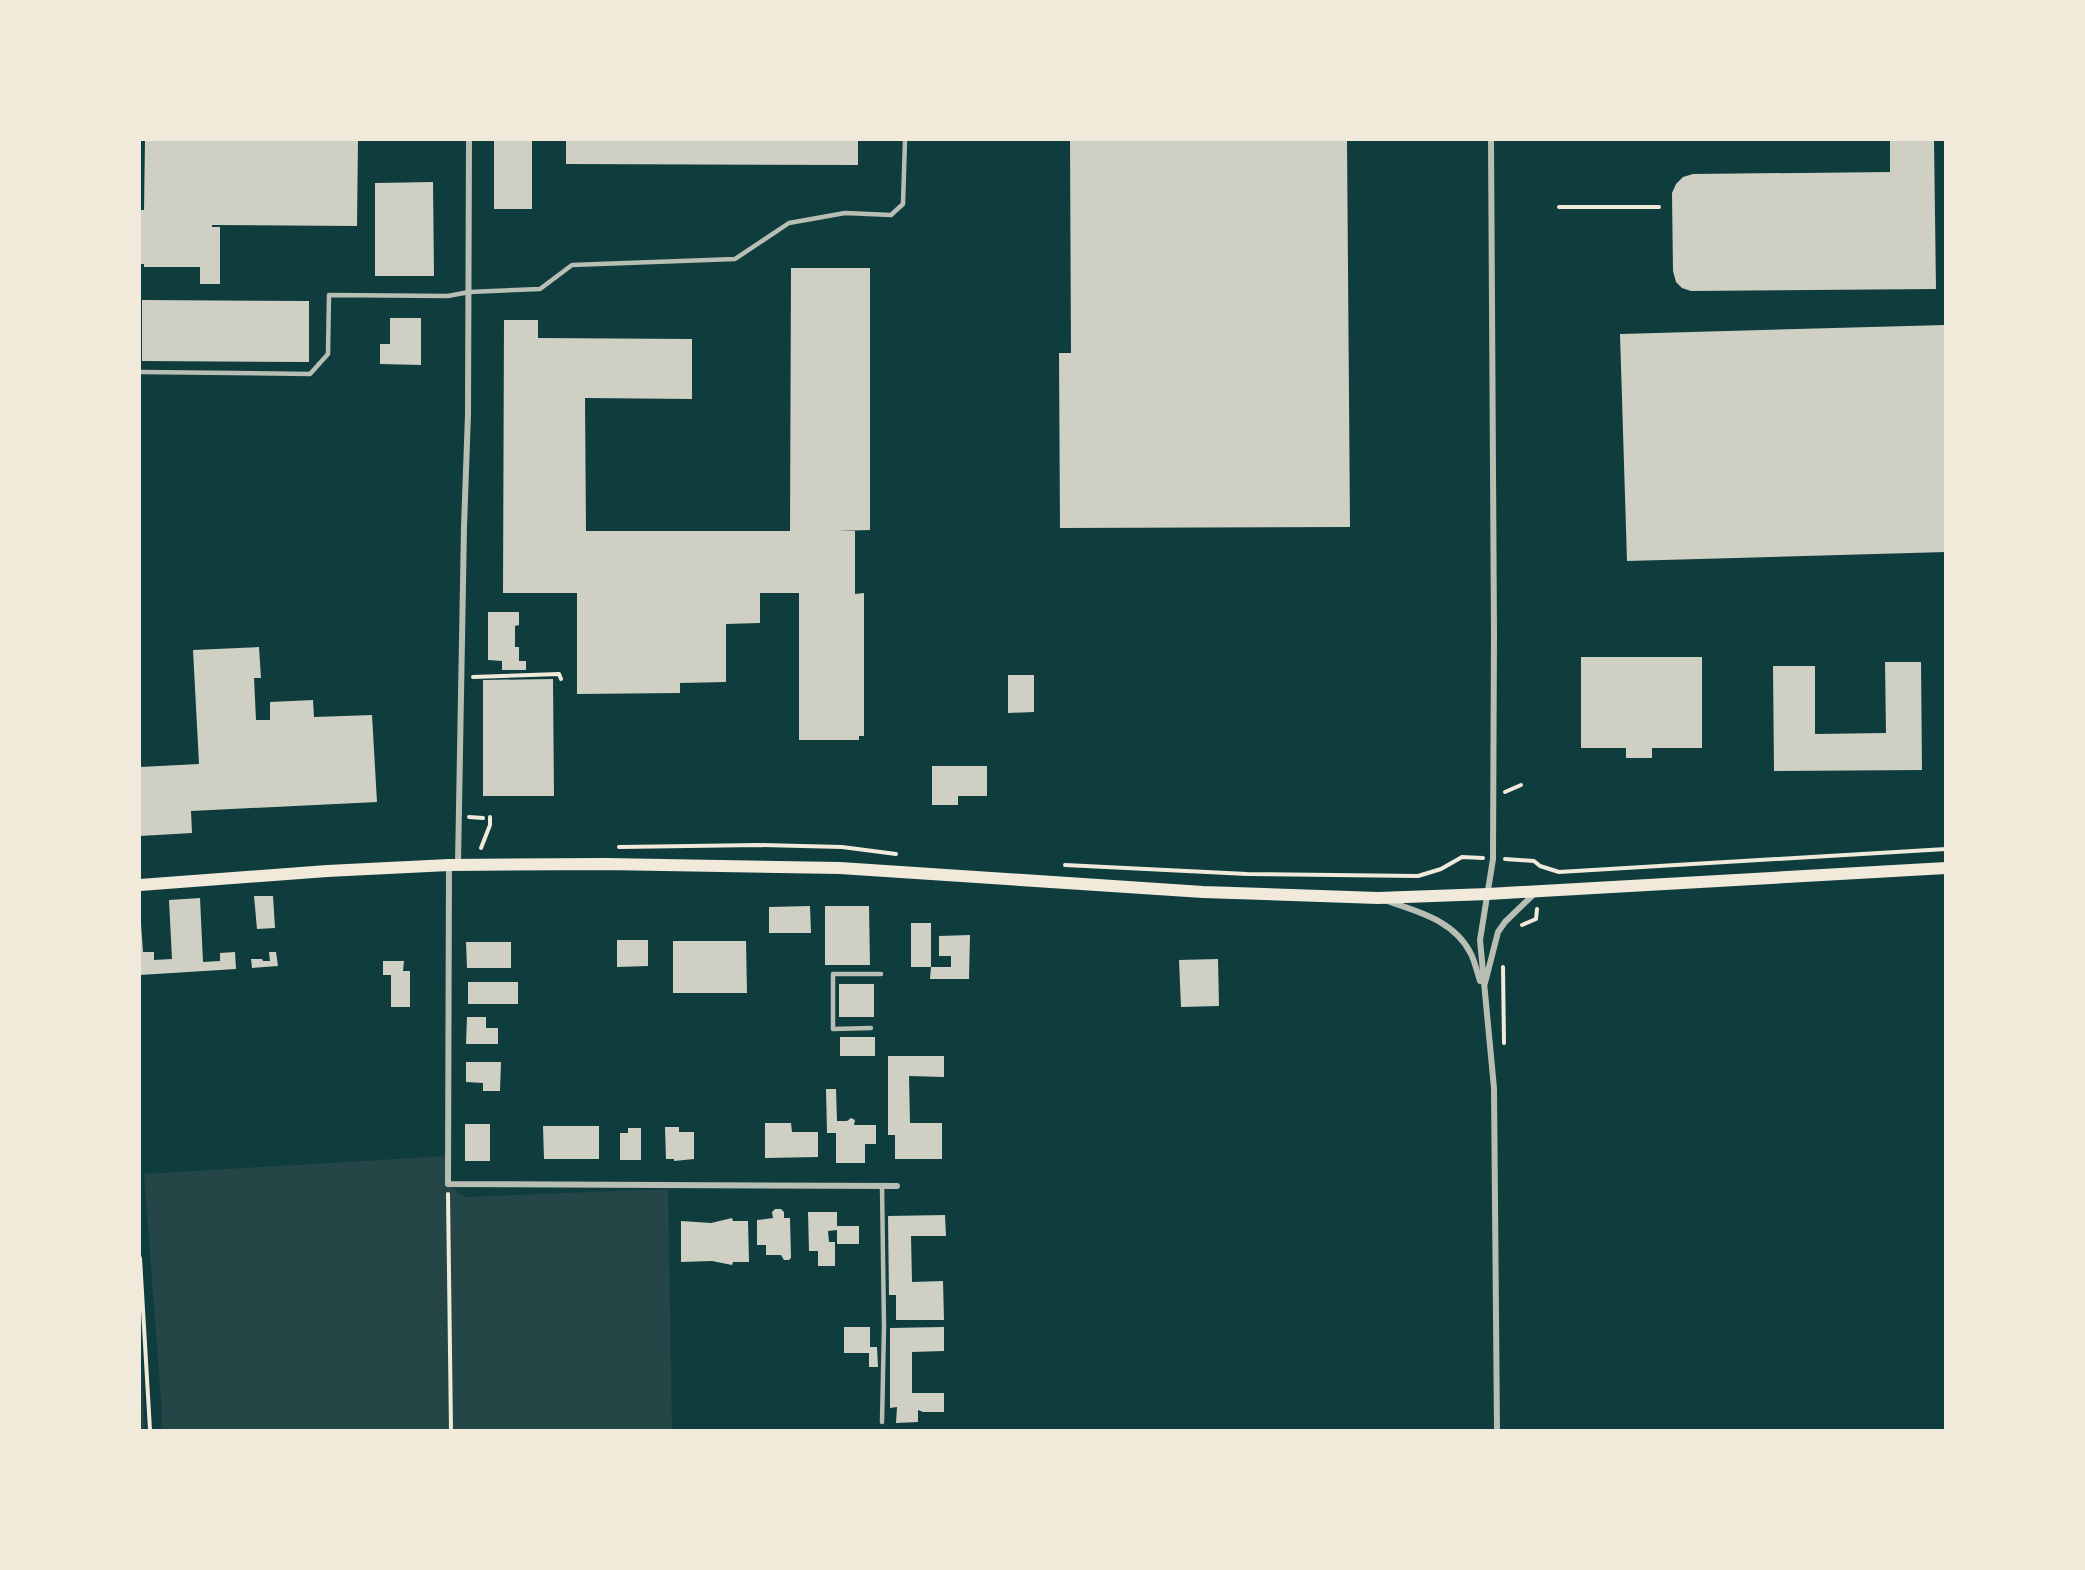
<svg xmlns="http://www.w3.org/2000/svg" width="2085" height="1570" font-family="Poppins,sans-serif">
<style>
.green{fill:#244646}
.building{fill:#cfcfc3}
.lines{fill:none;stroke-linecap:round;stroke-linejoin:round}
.path{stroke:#f1e9da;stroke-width:4}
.service{stroke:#b8beb3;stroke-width:4.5}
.minor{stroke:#b8beb3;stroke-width:6}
.secondary{stroke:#f1e9da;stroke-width:12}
</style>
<rect width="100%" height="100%" fill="#0f3d3e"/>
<g class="green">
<polygon points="448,1156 448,1184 465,1197 668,1189 672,1430 161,1430 162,1413 144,1174"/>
<polygon points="140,1344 145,1430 140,1430"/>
</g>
<g class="building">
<polygon points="145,140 358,140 357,226 212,225 212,227 220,227 220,284 200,284 200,267 144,267 144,264 140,264 140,210 144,210"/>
<rect x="494" y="140" width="38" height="69"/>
<polygon points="566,140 858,140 858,165 566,164"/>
<polygon points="1070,140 1347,140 1350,527 1060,528 1059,353 1071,353"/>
<polygon points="1890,140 1934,140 1936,289 1691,291 1682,288 1676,282 1673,271 1672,193 1676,184 1683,177 1693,174 1890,172"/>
<polygon points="433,182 434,276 375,276 375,183"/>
<polygon points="791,268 870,268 870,530 837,531 855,531 855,594 864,593 864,736 859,736 859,740 799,740 799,593 760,593 760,623 726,624 726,682 680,683 680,693 577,694 577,593 503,593 504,320 538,320 538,338 692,339 692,399 585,398 586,531 790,531"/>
<polygon points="142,300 309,301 309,362 142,361"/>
<polygon points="390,318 421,318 421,365 380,364 380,344 390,344"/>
<polygon points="1945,325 1946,552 1627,561 1620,334"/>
<polygon points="488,612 519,612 519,625 515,626 515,647 519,647 519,661 526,661 526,670 502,670 502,661 488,660"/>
<polygon points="259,647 261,678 254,678 256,720 270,720 270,702 313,700 314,717 372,715 377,802 191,811 192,833 140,836 140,767 199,764 193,650"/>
<polygon points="1581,657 1702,657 1702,748 1652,748 1652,758 1626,758 1626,748 1581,748"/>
<polygon points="1885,662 1921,662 1922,770 1774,771 1773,666 1815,666 1815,734 1886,733"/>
<polygon points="1008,675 1034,675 1034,712 1008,713"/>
<polygon points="553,679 554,796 483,796 483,680"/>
<polygon points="932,766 987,766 987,796 958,796 958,805 932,805"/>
<polygon points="254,896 273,896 275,928 257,929"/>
<polygon points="200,898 203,962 220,961 220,953 235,952 236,969 140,975 140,924 141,924 143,952 154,952 154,960 172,959 169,900"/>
<polygon points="810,906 811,933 769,933 769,907"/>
<polygon points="825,906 869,906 870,965 825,965"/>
<rect x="911" y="923" width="20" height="44"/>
<polygon points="970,935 969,979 930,979 931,967 951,967 951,956 939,956 939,936"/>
<polygon points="617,940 648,940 648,966 617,967"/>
<polygon points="673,941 746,941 747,993 673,993"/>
<polygon points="466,942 511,942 511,968 467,968"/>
<polygon points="269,952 276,952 278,966 252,968 251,959 262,959 263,961 270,961"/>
<polygon points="1218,959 1219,1006 1181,1007 1179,960"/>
<polygon points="383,961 404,961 403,971 410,971 410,1007 391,1007 391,975 383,975"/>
<rect x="468" y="982" width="50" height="22"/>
<rect x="839" y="984" width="35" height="33"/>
<polygon points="467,1017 486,1017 486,1028 498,1028 498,1044 466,1044"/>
<rect x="840" y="1037" width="35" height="19"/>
<polygon points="888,1056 944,1056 944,1077 909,1076 910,1123 942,1123 942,1159 895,1159 895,1135 888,1135"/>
<polygon points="466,1062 501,1062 500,1091 483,1091 483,1083 466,1082"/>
<polygon points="826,1089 836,1089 837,1121 847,1121 851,1118 855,1120 854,1125 876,1125 876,1144 865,1144 865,1163 836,1163 836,1133 827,1133"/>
<polygon points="765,1123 791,1123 792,1132 818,1132 818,1157 765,1158"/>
<rect x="465" y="1124" width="25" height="37"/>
<polygon points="543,1126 599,1126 599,1159 544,1159"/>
<polygon points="665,1127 679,1127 679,1132 694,1132 694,1159 674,1161 674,1159 666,1159"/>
<polygon points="628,1128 641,1128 641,1160 620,1160 620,1133 628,1133"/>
<polygon points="775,1209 781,1209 784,1212 784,1218 790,1218 791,1258 789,1260 784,1260 781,1255 766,1255 766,1245 757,1245 757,1220 773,1218 772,1212"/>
<polygon points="808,1212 837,1212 837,1226 859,1226 859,1244 837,1244 837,1230 828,1231 829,1242 835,1242 835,1266 818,1266 818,1251 809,1251"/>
<polygon points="945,1215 946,1236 911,1236 912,1282 943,1281 944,1320 896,1320 896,1295 889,1295 888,1216"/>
<polygon points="732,1218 733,1221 748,1221 749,1262 733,1262 732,1265 712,1261 681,1262 681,1221 711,1223"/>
<polygon points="844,1327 870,1327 870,1347 877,1347 878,1367 869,1367 869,1353 844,1353"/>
<polygon points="944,1327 944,1351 912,1352 912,1393 944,1393 944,1412 923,1412 918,1410 918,1422 896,1423 897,1407 890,1408 890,1328"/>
</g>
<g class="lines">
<g class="path">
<polyline points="1559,207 1659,207"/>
<polyline points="473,677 559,674 561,679"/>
<polyline points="1505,792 1521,785"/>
<polyline points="469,817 483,818"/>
<polyline points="619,847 758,845 842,847 896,854"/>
<polyline points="481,848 490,825 490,817"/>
<polyline points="1505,859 1534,861 1540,866 1559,872 1946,849"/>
<polyline points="1065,865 1247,874 1418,876 1441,869 1462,857 1483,858"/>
<polyline points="1522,925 1536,919 1537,909"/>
<polyline points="1503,967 1504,1043"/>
<polyline points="448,1194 451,1430"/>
<polyline points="140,1258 150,1430"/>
</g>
<g class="service">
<polyline points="140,372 310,374 328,354 329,295 448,296 469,292 540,289 572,265 735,259 789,223 845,213 891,215 903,204 905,140"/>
<polyline points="871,1028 833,1029 833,974 881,974"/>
<polyline points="882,1185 884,1327 882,1422"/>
</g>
<g class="minor">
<polyline points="1491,140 1494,633 1493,859 1480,940 1494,1088 1497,1430"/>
<polyline points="458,864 464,527 468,414 469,140"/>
<polyline points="449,865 448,1184 897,1186"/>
<path d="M1387 901C1419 912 1455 921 1471 954 1475 962 1477 972 1480 981"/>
<polyline points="1485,983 1498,932 1505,922 1535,893"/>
</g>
<polyline class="secondary" points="140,885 327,871 449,865 606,864 840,868 1203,892 1378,898 1488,894 1946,868"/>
</g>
<rect width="2085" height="1570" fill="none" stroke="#f1e9da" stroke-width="282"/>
</svg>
